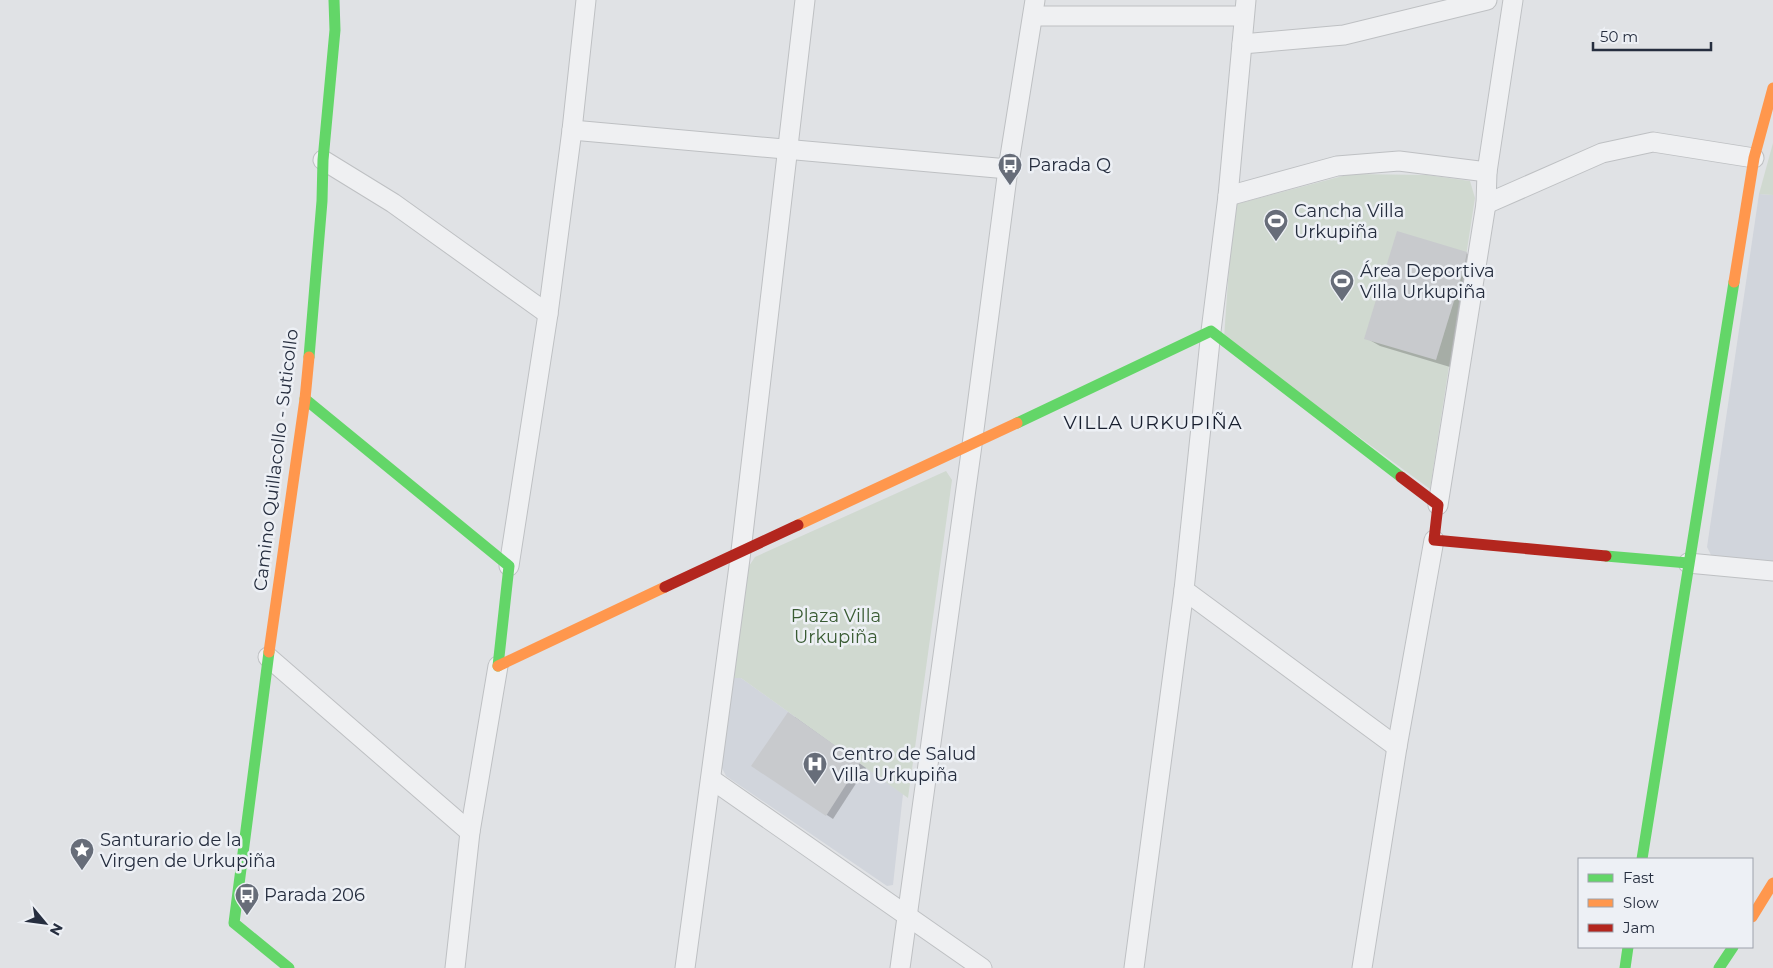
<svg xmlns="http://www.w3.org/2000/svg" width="1773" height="968" font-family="Montserrat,sans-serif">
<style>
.built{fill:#d1d5dc}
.green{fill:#d0d9d0}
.shadow{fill:#0003}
.building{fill:#c8cacd}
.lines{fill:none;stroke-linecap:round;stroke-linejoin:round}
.street-casing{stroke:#bec0c3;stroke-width:21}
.street{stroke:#eff0f2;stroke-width:19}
.fast{stroke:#63d668;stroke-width:11}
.slow{stroke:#ff974d;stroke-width:11}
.jam{stroke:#b3261e;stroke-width:11}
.labels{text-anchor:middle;stroke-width:5;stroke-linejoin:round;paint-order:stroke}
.poi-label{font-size:18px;fill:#262e3f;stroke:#edf0f5;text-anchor:start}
.street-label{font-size:18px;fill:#262e3f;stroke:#edf0f5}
.park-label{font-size:18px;fill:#395b33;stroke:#edf0f5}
.neighbourhood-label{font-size:19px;letter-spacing:1px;fill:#181f2f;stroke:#edf0f5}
</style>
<rect width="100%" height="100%" fill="#e0e2e5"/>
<g class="built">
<polygon points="1759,194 1773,195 1773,561 1711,555 1707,547"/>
<polygon points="734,678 741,678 903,794 893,885 887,886 726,776 720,764"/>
</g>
<g class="green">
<polygon points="1773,143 1773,195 1759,194"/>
<polygon points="1350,174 1427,175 1470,181 1475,198 1430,489 1224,338 1229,266 1237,204"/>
<polygon points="946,471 952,480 908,798 741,678 734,678 747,569 755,557"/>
</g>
<g class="shadow">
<polygon points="1466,253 1480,261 1478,276 1450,367 1380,346 1366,338"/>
<polygon points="795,717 866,768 833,819 753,766"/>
</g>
<g class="building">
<polygon points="1397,231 1467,252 1464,268 1436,360 1364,339"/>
<polygon points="788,712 860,763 826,816 751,766"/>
</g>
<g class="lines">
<defs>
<g id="street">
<polyline points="1033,16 1244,16"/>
<polyline points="1242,44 1344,35 1487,0"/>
<polyline points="572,130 1008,169"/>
<polyline points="323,160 393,203 548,314"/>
<polyline points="1228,196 1337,166 1399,161 1487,172"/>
<polyline points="1486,204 1602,153 1653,142 1754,158"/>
<polyline points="1438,505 1486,204 1487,172 1513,0"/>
<polyline points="1688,563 1773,571"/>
<polyline points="509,566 548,314 572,130 586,0"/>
<polyline points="1184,590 1397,747"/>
<polyline points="268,657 470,832"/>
<polyline points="711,779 982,968"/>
<polyline points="455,968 470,832 498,666"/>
<polyline points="685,968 741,551 805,0"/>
<polyline points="900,968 972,445 1008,169 1035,0"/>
<polyline points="1134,968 1184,590 1211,331 1228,196 1246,0"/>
<polyline points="1362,968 1397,747 1434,540"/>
</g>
</defs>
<use href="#street" class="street-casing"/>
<use href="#street" class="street"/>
<g class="fast">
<polyline points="309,357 322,201 323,160 335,30 334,0"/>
<polyline points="305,399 509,566 498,666"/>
<polyline points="1017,423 1211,331 1401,477"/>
<polyline points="1606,556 1688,563"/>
<polyline points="269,652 234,923 289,968"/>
<polyline points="1642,859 1734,282"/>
<polyline points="1625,968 1628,947"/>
<polyline points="1719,968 1733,947"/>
</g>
<g class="slow">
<polyline points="1734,282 1754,158 1773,88"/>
<polyline points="798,525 1017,423"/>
<polyline points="269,652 305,399 309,357"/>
<polyline points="498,666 665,587"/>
<polyline points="1752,917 1773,883"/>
</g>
<g class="jam">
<polyline points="1401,477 1438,505 1434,540 1606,556"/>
<polyline points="665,587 798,525"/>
</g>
</g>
<defs>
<symbol id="bus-pin" viewBox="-11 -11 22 30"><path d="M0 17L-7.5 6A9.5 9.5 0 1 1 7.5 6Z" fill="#676d79" stroke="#edf0f5"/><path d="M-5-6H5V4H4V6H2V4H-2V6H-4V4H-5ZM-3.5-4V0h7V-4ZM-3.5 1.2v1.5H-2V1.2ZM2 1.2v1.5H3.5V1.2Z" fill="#fff"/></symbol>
<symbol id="stadium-pin" viewBox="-11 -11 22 30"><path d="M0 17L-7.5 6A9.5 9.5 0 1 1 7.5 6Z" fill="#676d79" stroke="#edf0f5"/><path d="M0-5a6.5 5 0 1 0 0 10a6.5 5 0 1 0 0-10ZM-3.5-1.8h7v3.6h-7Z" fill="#fff"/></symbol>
<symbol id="hospital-pin" viewBox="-11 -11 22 30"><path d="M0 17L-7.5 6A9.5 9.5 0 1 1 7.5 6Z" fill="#676d79" stroke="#edf0f5"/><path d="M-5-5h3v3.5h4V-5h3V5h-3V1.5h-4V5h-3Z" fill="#fff"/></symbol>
<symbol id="sight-pin" viewBox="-11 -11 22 30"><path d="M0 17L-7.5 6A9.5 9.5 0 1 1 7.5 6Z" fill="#676d79" stroke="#edf0f5"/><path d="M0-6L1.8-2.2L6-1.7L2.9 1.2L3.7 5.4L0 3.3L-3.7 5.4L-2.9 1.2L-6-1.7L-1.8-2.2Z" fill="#fff"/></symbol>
</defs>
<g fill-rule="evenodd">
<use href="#bus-pin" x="996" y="151" width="28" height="38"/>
<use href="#stadium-pin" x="1262" y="207" width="28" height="38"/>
<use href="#stadium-pin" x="1328" y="267" width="28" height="38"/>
<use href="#hospital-pin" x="801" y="750" width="28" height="38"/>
<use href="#sight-pin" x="68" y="836" width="28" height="38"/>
<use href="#bus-pin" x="233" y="881" width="28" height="38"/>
</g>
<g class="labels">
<g class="poi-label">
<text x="1028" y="171">Parada Q</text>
<text x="1294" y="217">Cancha Villa<tspan x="1294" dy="21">Urkupiña</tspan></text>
<text x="1360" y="277">Área Deportiva<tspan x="1360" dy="21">Villa Urkupiña</tspan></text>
<text x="832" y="760">Centro de Salud<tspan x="832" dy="21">Villa Urkupiña</tspan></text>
<text x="100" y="846">Santurario de la<tspan x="100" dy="21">Virgen de Urkupiña</tspan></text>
<text x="264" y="901">Parada 206</text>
</g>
<g class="street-label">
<text transform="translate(276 460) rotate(-83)" y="6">Camino Quillacollo - Suticollo</text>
</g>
<g class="park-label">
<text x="836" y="622">Plaza Villa<tspan x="836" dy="21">Urkupiña</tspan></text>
</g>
<g class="neighbourhood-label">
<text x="1153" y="429">VILLA URKUPIÑA</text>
</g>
</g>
<rect x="1578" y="858" width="175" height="90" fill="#edf0f5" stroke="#9da2ac"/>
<rect x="1588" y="874" width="25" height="8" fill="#63d668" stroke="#9da2ac"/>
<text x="1623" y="883" font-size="15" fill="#262e3f">Fast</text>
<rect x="1588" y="899" width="25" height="8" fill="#ff974d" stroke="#9da2ac"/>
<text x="1623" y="908" font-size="15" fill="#262e3f">Slow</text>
<rect x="1588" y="924" width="25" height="8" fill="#b3261e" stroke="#9da2ac"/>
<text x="1623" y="933" font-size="15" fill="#262e3f">Jam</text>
<g transform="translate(45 923) rotate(119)" stroke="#edf0f5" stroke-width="4" paint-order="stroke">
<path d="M0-4L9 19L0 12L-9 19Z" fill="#262e3f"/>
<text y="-8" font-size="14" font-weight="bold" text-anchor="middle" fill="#262e3f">N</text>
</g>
<path d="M1593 42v8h118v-8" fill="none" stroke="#262e3f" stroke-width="2.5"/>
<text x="1600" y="42" font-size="15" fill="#262e3f" stroke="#edf0f5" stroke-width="4" paint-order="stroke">50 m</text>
</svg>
